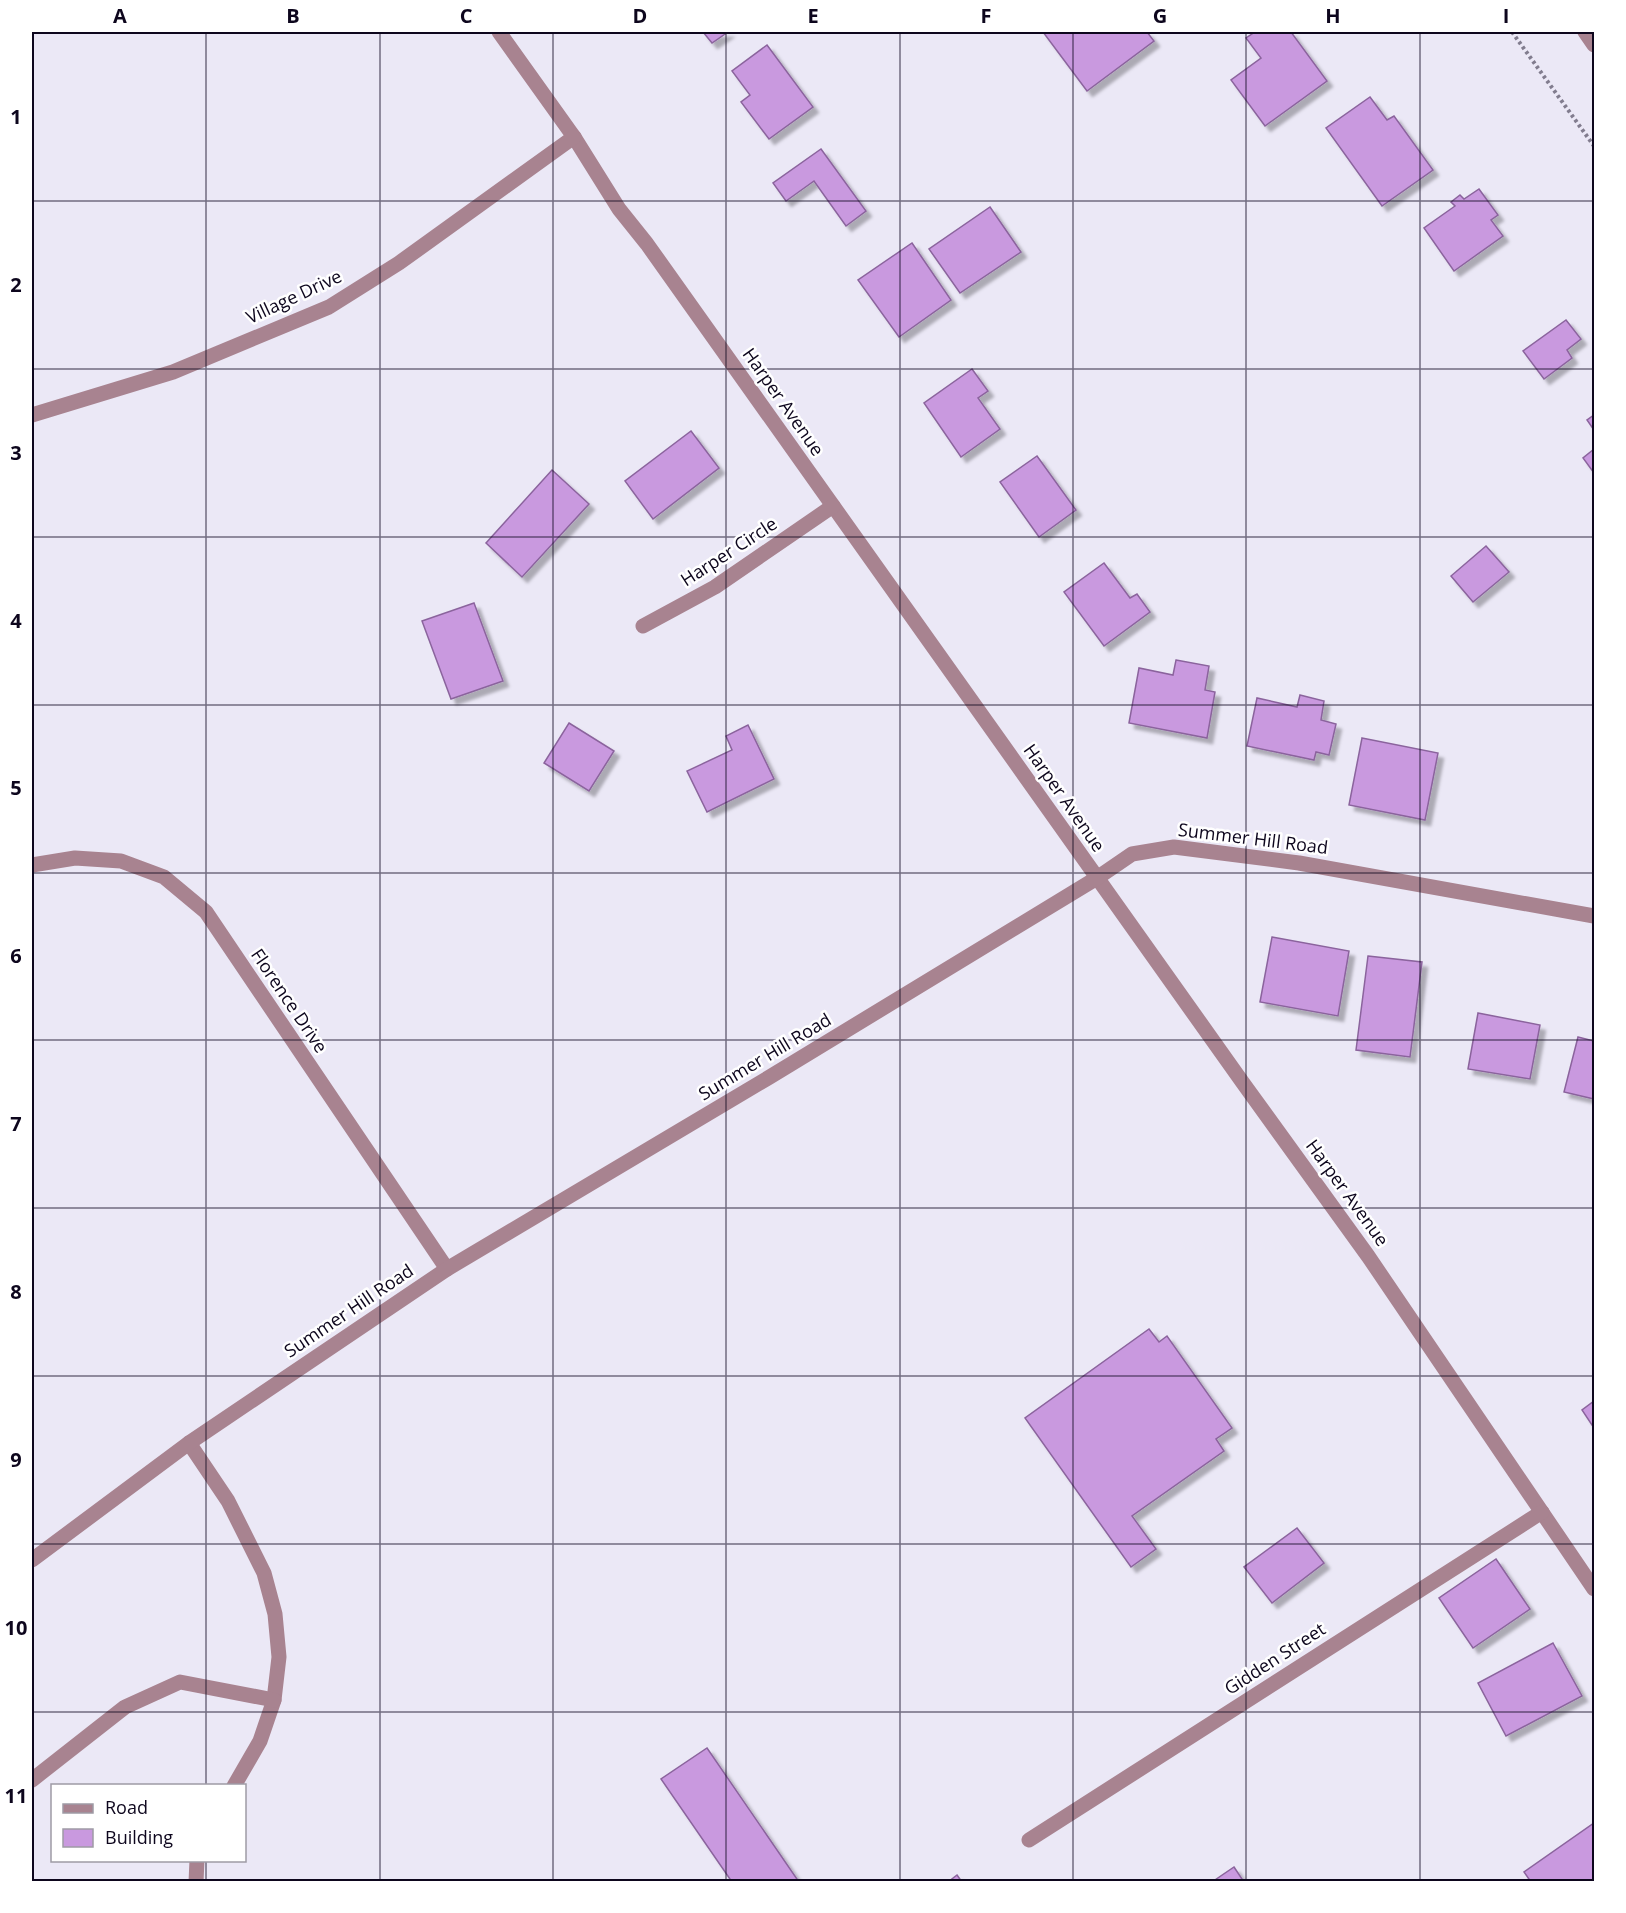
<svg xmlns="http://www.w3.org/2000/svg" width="1626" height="1913" font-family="'Open Sans',sans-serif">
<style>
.building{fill:#c999df;stroke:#8b649d;stroke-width:1.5;filter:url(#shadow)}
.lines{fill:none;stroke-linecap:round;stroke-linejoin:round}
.path{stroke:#817c8e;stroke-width:4;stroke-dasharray:3 3;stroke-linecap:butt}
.minor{stroke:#a88390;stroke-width:15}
.grid{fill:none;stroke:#0d061d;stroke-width:1.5;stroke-opacity:0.55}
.labels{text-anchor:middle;stroke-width:5;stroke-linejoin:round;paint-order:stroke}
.street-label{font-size:18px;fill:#0d061d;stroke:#fff}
.neatline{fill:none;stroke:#0d061d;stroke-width:2}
.grid-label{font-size:20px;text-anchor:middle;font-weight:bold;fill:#0d061d}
</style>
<defs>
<filter id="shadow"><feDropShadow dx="5.5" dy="5.5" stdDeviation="1.5" flood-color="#0004"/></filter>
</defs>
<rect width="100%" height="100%" fill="#ebe8f6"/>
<g class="building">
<polygon points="703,32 728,32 712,43"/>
<polygon points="1043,32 1147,32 1154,41 1087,91"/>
<polygon points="1255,32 1291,32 1327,81 1265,126 1231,80 1261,58 1246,38"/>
<polygon points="767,45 813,107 769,139 741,102 750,95 732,71"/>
<polygon points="1370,97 1387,120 1394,116 1433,170 1382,206 1326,128"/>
<polygon points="821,149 866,211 846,226 814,181 786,201 773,183"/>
<polygon points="1479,189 1498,215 1491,220 1503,236 1454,271 1424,228 1455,206 1451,202 1460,195 1464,199"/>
<polygon points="990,207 1021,252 960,293 929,249"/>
<polygon points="912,243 951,300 899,337 858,280"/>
<polygon points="1566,320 1581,339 1567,350 1572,358 1544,379 1523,351"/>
<polygon points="972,369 988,391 978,398 1000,429 961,457 924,403"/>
<polygon points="1594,415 1594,430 1587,420"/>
<polygon points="691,431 719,468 653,519 625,481"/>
<polygon points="1594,449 1594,473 1583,458"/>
<polygon points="1037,456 1076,510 1039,537 1000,482"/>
<polygon points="552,470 589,504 522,577 486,543"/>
<polygon points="1486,546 1509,572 1473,602 1451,576"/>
<polygon points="1104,563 1130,598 1137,594 1150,612 1104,646 1064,592"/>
<polygon points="474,603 503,681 451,699 422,621"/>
<polygon points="1176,660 1209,666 1205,690 1215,692 1207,738 1129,723 1139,668 1173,675"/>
<polygon points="1300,695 1324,701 1321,720 1336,724 1329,755 1316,752 1314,760 1247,746 1257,698 1297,707"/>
<polygon points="569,723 614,751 589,791 544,763"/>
<polygon points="748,725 774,779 707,812 687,771 732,750 726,736"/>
<polygon points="1362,738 1438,753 1425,820 1349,805"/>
<polygon points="1272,937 1349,951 1338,1016 1260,1002"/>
<polygon points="1368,956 1422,962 1410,1057 1356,1050"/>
<polygon points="1478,1013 1540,1025 1530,1079 1468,1069"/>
<polygon points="1578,1037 1594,1041 1594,1099 1564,1092"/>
<polygon points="1149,1329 1159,1342 1167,1336 1232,1428 1216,1439 1224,1451 1132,1516 1156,1549 1131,1567 1025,1418"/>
<polygon points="1594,1401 1594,1428 1582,1410"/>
<polygon points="1297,1528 1324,1563 1272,1603 1244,1567"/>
<polygon points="1496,1559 1530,1609 1473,1648 1439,1598"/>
<polygon points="1553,1643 1582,1696 1506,1736 1478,1683"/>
<polygon points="707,1748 799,1882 732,1882 661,1779"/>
<polygon points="1594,1823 1594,1882 1531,1882 1524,1872"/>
<polygon points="1234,1867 1244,1882 1212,1882"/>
<polygon points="957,1875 962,1882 948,1882"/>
</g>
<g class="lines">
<polyline class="path" points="1512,32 1594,146"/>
<g class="minor">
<polyline points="499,32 574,137 619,209 647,244 1243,1083 1368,1256 1594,1589"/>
<polyline points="1585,32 1594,45"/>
<polyline points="32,415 173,372 329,307 399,263 574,137"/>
<polyline points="643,626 715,587 833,506"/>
<polyline points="32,865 75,858 121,861 164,877 206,912 447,1269"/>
<polyline points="189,1443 228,1501 264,1573 275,1614 279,1657 274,1700 260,1741 234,1786"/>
<polyline points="32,1560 189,1443 447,1269 768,1078 1097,878 1132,854 1174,847 1299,863 1594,916"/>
<polyline points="32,1780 125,1707 180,1682 274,1700"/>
<polyline points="1029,1840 1542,1512"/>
<polyline points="196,1882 197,1860"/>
</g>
</g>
<path class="grid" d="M206 32V1786M380 32V1882M553 32V1882M726 32V1882M900 32V1882M1073 32V1882M1246 32V1882M1420 32V1882M32 201H1594M32 369H1594M32 537H1594M32 705H1594M32 873H1594M32 1040H1594M32 1208H1594M32 1376H1594M32 1544H1594M32 1712H1594M206 1860V1882"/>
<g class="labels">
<g class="street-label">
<text transform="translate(294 297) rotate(-25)" y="6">Village Drive</text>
<text transform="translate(783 402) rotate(55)" y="6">Harper Avenue</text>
<text transform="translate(729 552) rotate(-33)" y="6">Harper Circle</text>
<text transform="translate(1064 798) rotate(55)" y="6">Harper Avenue</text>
<text transform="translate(1253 839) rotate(7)" y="6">Summer Hill Road</text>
<text transform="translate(289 1001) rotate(56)" y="6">Florence Drive</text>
<text transform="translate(765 1057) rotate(-31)" y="6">Summer Hill Road</text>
<text transform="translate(1347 1193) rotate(54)" y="6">Harper Avenue</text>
<text transform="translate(349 1311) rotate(-34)" y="6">Summer Hill Road</text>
<text transform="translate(1275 1659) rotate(-33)" y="6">Gidden Street</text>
</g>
</g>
<rect width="1626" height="1913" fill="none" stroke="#ffffff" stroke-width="66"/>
<rect x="51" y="1784" width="195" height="78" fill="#ffffff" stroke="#9e9ba5" stroke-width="1.5"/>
<rect x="63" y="1804" width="30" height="9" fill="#a88390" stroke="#9e9ba5" stroke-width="1.5"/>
<text x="105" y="1814" font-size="18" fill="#0d061d">Road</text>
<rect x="63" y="1829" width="30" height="18" fill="#c999df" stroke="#9e9ba5" stroke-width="1.5"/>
<text x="105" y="1844" font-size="18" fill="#0d061d">Building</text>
<rect x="33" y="33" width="1560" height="1847" class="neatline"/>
<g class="grid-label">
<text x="120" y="23">A</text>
<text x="293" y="23">B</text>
<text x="466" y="23">C</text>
<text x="640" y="23">D</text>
<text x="813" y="23">E</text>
<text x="986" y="23">F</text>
<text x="1160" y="23">G</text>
<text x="1333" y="23">H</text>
<text x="1506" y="23">I</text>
<text x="16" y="124">1</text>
<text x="16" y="292">2</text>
<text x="16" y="460">3</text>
<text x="16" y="628">4</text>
<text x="16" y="795">5</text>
<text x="16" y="963">6</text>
<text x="16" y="1131">7</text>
<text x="16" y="1299">8</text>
<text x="16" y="1467">9</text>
<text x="16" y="1635">10</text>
<text x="16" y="1803">11</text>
</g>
</svg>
